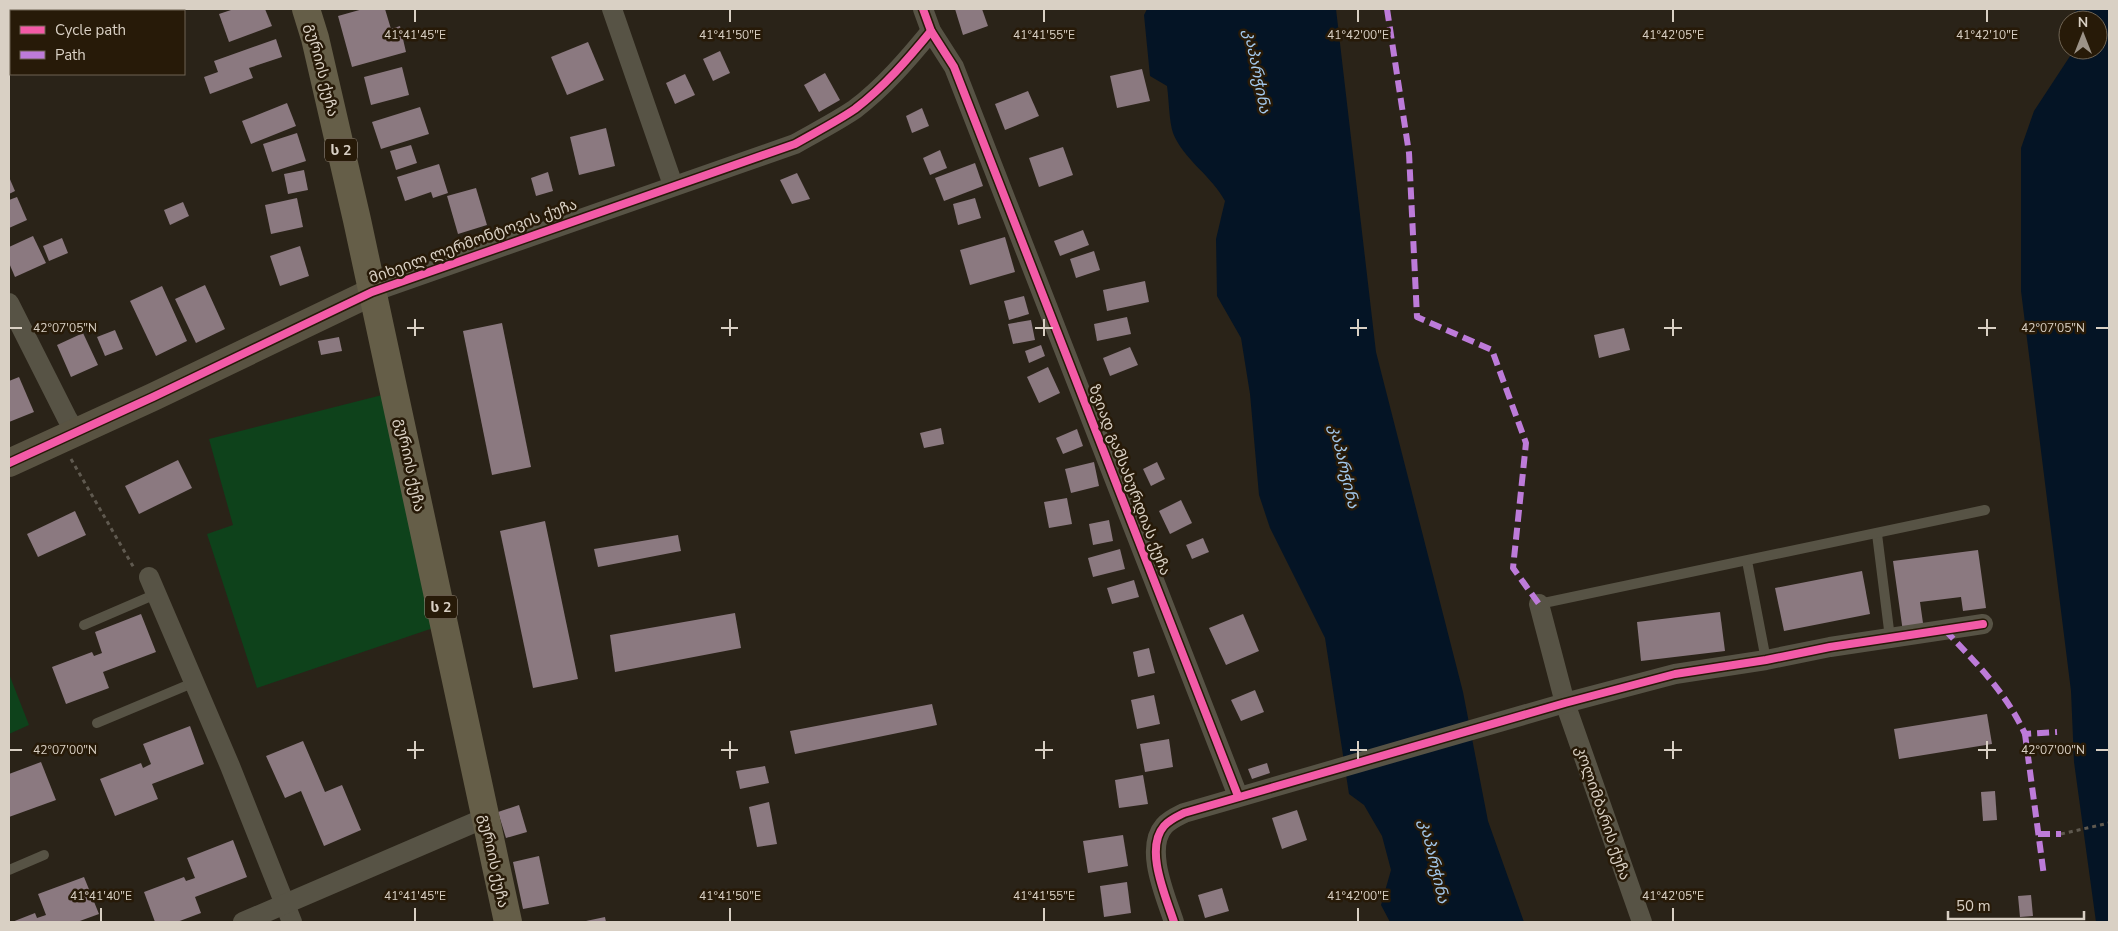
<svg xmlns="http://www.w3.org/2000/svg" width="2118" height="931" font-family="'Nunito Sans','Noto Sans Georgian',sans-serif">
<style>
.green{fill:#0e421b}
.water{fill:#041425}
.building{fill:#8b7980}
.lines{fill:none;stroke-linecap:round;stroke-linejoin:round}
.path{stroke:#5f594f;stroke-width:3;stroke-dasharray:4 4;stroke-linecap:butt}
.lane{stroke:#575345;stroke-width:10}
.street{stroke:#575345;stroke-width:20}
.secondary{stroke:#595342;stroke-width:28}
.highway{stroke:#655e48;stroke-width:28}
.quiet{stroke:#bd7bd9;stroke-width:6;stroke-dasharray:12 6;stroke-linecap:butt}
.cycleway-casing{stroke:#271a08;stroke-width:11}
.cycleway{stroke:#f35aa7;stroke-width:8}
.ticks{fill:none;stroke:#d9d0c4;stroke-width:2}
.labels{text-anchor:middle;stroke-width:5;stroke-linejoin:round;paint-order:stroke}
.shield{fill:#271a08;stroke:#a4998c;stroke-width:1}
.shield-label{font-size:14px;font-weight:bold;fill:#d9d0c4}
.street-label{font-size:15px;fill:#d9d0c4;stroke:#271a08}
.water-label{font-size:16px;font-style:italic;fill:#a4c9ed;stroke:#271a08}
.ticks-label{font-size:12px;text-anchor:middle;fill:#d9d0c4;stroke:#271a08;stroke-width:5;stroke-linejoin:round;paint-order:stroke}
</style>
<rect width="100%" height="100%" fill="#2a2318"/>
<g class="green">
<polygon points="394,392 445,624 257,688 207,534 233,525 209,439"/>
<polygon points="9,674 29,725 9,734"/>
</g>
<g class="water">
<path d="M1147 9H1336L1376 352 1463 692 1488 821 1524 922H1390L1381 905 1391 870 1382 836 1364 805 1349 794 1325 638 1270 528 1259 495 1250 394 1241 338 1217 296 1216 239 1225 201C1212 176 1183 159 1173 133 1169 121 1169 100 1167 86L1150 76 1144 15Z"/>
<polygon points="2078,9 2109,9 2109,922 2096,922 2074,762 2071,691 2021,291 2021,148 2034,111 2074,50 2098,50 2098,20 2074,20 2073,13"/>
</g>
<g class="building">
<polygon points="234,9 265,9 272,26 229,42 219,14"/>
<polygon points="363,9 385,9 391,29 400,26 406,52 352,67 338,16"/>
<polygon points="955,9 982,9 988,26 963,35"/>
<polygon points="276,39 282,57 249,68 253,78 210,94 204,77 218,72 214,61"/>
<polygon points="588,42 604,80 567,95 551,57"/>
<polygon points="720,51 730,73 713,81 703,59"/>
<polygon points="402,67 409,95 371,105 364,77"/>
<polygon points="1142,69 1150,101 1117,108 1110,76"/>
<polygon points="825,73 840,100 819,112 804,85"/>
<polygon points="685,74 695,95 675,104 666,83"/>
<polygon points="1028,91 1039,116 1005,130 995,104"/>
<polygon points="287,103 296,126 251,144 242,121"/>
<polygon points="420,107 429,134 381,149 372,122"/>
<polygon points="922,108 929,126 912,133 906,116"/>
<polygon points="606,128 615,166 579,175 570,137"/>
<polygon points="297,133 306,161 272,172 263,144"/>
<polygon points="411,145 417,163 396,170 390,151"/>
<polygon points="1063,147 1073,175 1039,187 1029,158"/>
<polygon points="940,150 947,168 930,175 923,158"/>
<polygon points="975,163 983,186 944,201 935,178"/>
<polygon points="439,164 448,193 433,198 431,192 405,201 397,177"/>
<polygon points="304,170 308,190 288,194 284,174"/>
<polygon points="548,172 553,191 536,196 531,178"/>
<polygon points="797,173 810,199 792,204 780,180"/>
<polygon points="9,177 15,191 9,194"/>
<polygon points="476,188 487,225 458,234 447,196"/>
<polygon points="17,197 27,220 9,228 9,200"/>
<polygon points="297,198 303,227 271,234 265,205"/>
<polygon points="975,198 981,218 958,225 953,204"/>
<polygon points="183,202 189,216 170,225 164,210"/>
<polygon points="1083,230 1089,245 1060,256 1054,241"/>
<polygon points="33,236 46,263 15,277 9,263 9,247"/>
<polygon points="1005,237 1015,272 970,285 960,250"/>
<polygon points="62,238 68,253 49,261 43,246"/>
<polygon points="300,246 309,276 280,286 270,256"/>
<polygon points="1094,251 1100,270 1076,278 1070,259"/>
<polygon points="1145,281 1149,302 1107,311 1103,290"/>
<polygon points="205,285 225,329 196,343 175,299"/>
<polygon points="162,286 187,341 156,356 130,301"/>
<polygon points="1024,296 1029,314 1009,320 1004,301"/>
<polygon points="1127,317 1131,334 1097,341 1094,324"/>
<polygon points="1031,320 1035,340 1013,344 1008,324"/>
<polygon points="502,323 531,467 492,475 463,331"/>
<polygon points="1624,328 1630,350 1599,358 1594,335"/>
<polygon points="115,330 123,349 105,356 97,337"/>
<polygon points="83,333 98,365 71,377 57,345"/>
<polygon points="339,337 342,351 321,355 318,341"/>
<polygon points="1041,345 1045,356 1029,363 1025,351"/>
<polygon points="1130,347 1138,365 1110,376 1103,358"/>
<polygon points="1048,367 1060,393 1039,403 1027,377"/>
<polygon points="19,377 34,412 9,422 9,381"/>
<polygon points="941,428 944,444 924,448 920,433"/>
<polygon points="1077,429 1083,446 1063,454 1056,438"/>
<polygon points="178,460 192,488 139,514 125,486"/>
<polygon points="1094,462 1099,486 1071,493 1065,469"/>
<polygon points="1157,462 1165,479 1151,486 1143,469"/>
<polygon points="1067,498 1072,524 1049,528 1044,502"/>
<polygon points="1181,500 1192,523 1170,534 1159,511"/>
<polygon points="75,511 86,535 38,557 27,534"/>
<polygon points="1109,520 1113,541 1093,545 1089,524"/>
<polygon points="545,521 578,679 533,688 500,531"/>
<polygon points="678,535 681,551 598,567 594,549"/>
<polygon points="1203,538 1209,552 1192,559 1186,545"/>
<polygon points="1120,549 1125,569 1093,577 1088,558"/>
<polygon points="1978,550 1986,608 1963,611 1961,597 1920,602 1924,630 1903,632 1893,561"/>
<polygon points="1862,571 1870,614 1784,631 1775,588"/>
<polygon points="1134,580 1139,597 1112,604 1107,588"/>
<polygon points="1720,612 1725,651 1641,661 1637,622"/>
<polygon points="735,613 741,648 615,672 610,635"/>
<polygon points="141,614 156,652 103,672 109,688 66,704 52,667 92,652 94,656 102,653 95,632"/>
<polygon points="1243,614 1259,651 1226,665 1209,628"/>
<polygon points="1149,648 1155,673 1138,677 1133,652"/>
<polygon points="1255,690 1264,712 1241,721 1231,700"/>
<polygon points="1154,695 1160,724 1137,729 1131,700"/>
<polygon points="932,704 937,725 795,754 790,731"/>
<polygon points="1987,714 1992,744 1899,759 1894,729"/>
<polygon points="190,726 204,764 152,784 158,799 115,816 100,779 141,763 143,768 151,764 143,744"/>
<polygon points="1169,739 1173,767 1145,772 1140,744"/>
<polygon points="303,741 325,792 342,785 361,830 324,846 301,791 285,798 266,756"/>
<polygon points="41,762 56,800 9,817 9,774"/>
<polygon points="1267,763 1270,773 1252,779 1248,769"/>
<polygon points="765,766 769,783 740,789 736,771"/>
<polygon points="1143,775 1148,804 1119,808 1115,780"/>
<polygon points="1995,791 1997,820 1983,821 1981,792"/>
<polygon points="769,802 777,844 757,847 749,807"/>
<polygon points="519,805 527,832 506,838 498,812"/>
<polygon points="1297,810 1307,840 1282,849 1272,818"/>
<polygon points="1123,835 1128,866 1088,873 1083,841"/>
<polygon points="233,840 247,877 195,897 201,913 177,922 155,922 144,892 184,877 186,881 195,878 187,858"/>
<polygon points="539,856 549,904 523,909 513,862"/>
<polygon points="84,877 99,914 77,922 12,922 35,913 37,918 46,915 38,894"/>
<polygon points="1127,882 1131,913 1104,917 1100,886"/>
<polygon points="1222,888 1229,911 1205,918 1198,895"/>
<polygon points="2031,895 2033,916 2020,917 2018,896"/>
<polygon points="605,917 606,922 586,922 586,921"/>
</g>
<g class="lines">
<g class="path">
<polyline points="71,459 134,568"/>
<polyline points="2061,834 2109,823"/>
</g>
<g class="lane">
<polyline points="1877,534 1890,638"/>
<polyline points="1747,561 1766,660"/>
<polyline points="1539,604 1985,510"/>
<polyline points="84,625 156,594"/>
<polyline points="97,723 195,682"/>
<polyline points="9,870 44,855"/>
</g>
<g class="street">
<polyline points="612,9 673,185"/>
<polyline points="923,9 931,31 954,67 1238,796"/>
<path d="M372 292 795 144C814 133 836 122 855 109 884 87 908 59 931 31"/>
<polyline points="9,303 67,418 75,431"/>
<polyline points="149,577 230,766 292,922"/>
<polyline points="1539,604 1565,703 1642,922"/>
<polyline points="243,922 485,818"/>
<path d="M1174 922C1166 897 1144 849 1164 826 1169 820 1178 816 1184 813L1565 703 1675 674 1766 660 1830 647 1983 624"/>
</g>
<polyline class="secondary" points="9,463 153,397 372,292"/>
<polyline class="highway" points="306,9 315,38 357,220 508,922"/>
<g class="quiet">
<polyline points="1387,9 1409,153 1417,317 1492,350 1526,443 1513,568 1539,604"/>
<path d="M1945 630C1975 662 2006 692 2025 734L2057 732"/>
<polyline points="2025,734 2044,876"/>
<polyline points="2038,834 2061,834"/>
</g>
<defs>
<g id="cycleway">
<polyline points="923,9 931,31 954,67 1238,796"/>
<path d="M9 463 153 397 372 292 795 144C814 133 836 122 855 109 884 87 908 59 931 31"/>
<path d="M1174 922C1166 897 1144 849 1164 826 1169 820 1178 816 1184 813L1565 703 1675 674 1766 660 1830 647 1983 624"/>
</g>
</defs>
<use href="#cycleway" class="cycleway-casing"/>
<use href="#cycleway" class="cycleway"/>
</g>
<path class="ticks" d="M415 10V22M730 10V22M1044 10V22M1358 10V22M1673 10V22M1987 10V22M415 319V336M730 319V336M1044 319V336M1358 319V336M1673 319V336M1987 319V336M10 328H22M407 328H424M721 328H738M1035 328H1053M1350 328H1367M1664 328H1682M1978 328H1996M2096 328H2108M415 741V759M730 741V759M1044 741V759M1358 741V759M1673 741V759M1987 741V759M10 750H22M407 750H424M721 750H738M1035 750H1053M1350 750H1367M1664 750H1682M1978 750H1996M2096 750H2108M101 908V921M415 908V921M730 908V921M1044 908V921M1358 908V921M1673 908V921"/>
<g class="labels">
<g class="shield">
<rect x="325" y="138.5" width="32" height="23" rx="4"/>
<rect x="425" y="595.5" width="32" height="23" rx="4"/>
</g>
<g class="shield-label">
<text x="341" y="155">ს 2</text>
<text x="441" y="612">ს 2</text>
</g>
<g class="street-label">
<text transform="translate(322 70) rotate(76)" y="5">გურიის ქუჩა</text>
<text transform="translate(473 241) rotate(-20)" y="5">მიხეილ ლერმონტოვის ქუჩა</text>
<text transform="translate(410 465) rotate(78)" y="5">გურიის ქუჩა</text>
<text transform="translate(1130 480) rotate(69)" y="5">ზვიად გამსახურდიას ქუჩა</text>
<text transform="translate(1603 813) rotate(71)" y="5">კოლიმბარის ქუჩა</text>
<text transform="translate(494 861) rotate(78)" y="5">გურიის ქუჩა</text>
</g>
<g class="water-label">
<text transform="translate(1258 71) rotate(79)" y="6">კაპარჭინა</text>
<text transform="translate(1345 466) rotate(77)" y="6">კაპარჭინა</text>
<text transform="translate(1435 861) rotate(77)" y="6">კაპარჭინა</text>
</g>
</g>
<g class="ticks-label">
<text x="415" y="39">41°41'45"E</text>
<text x="730" y="39">41°41'50"E</text>
<text x="1044" y="39">41°41'55"E</text>
<text x="1358" y="39">41°42'00"E</text>
<text x="1673" y="39">41°42'05"E</text>
<text x="1987" y="39">41°42'10"E</text>
<text x="65" y="332">42°07'05"N</text>
<text x="2053" y="332">42°07'05"N</text>
<text x="65" y="754">42°07'00"N</text>
<text x="2053" y="754">42°07'00"N</text>
<text x="101" y="900">41°41'40"E</text>
<text x="415" y="900">41°41'45"E</text>
<text x="730" y="900">41°41'50"E</text>
<text x="1044" y="900">41°41'55"E</text>
<text x="1358" y="900">41°42'00"E</text>
<text x="1673" y="900">41°42'05"E</text>
</g>
<rect width="2118" height="931" fill="none" stroke="#d9d0c4" stroke-width="20"/>
<rect x="10" y="10" width="175" height="65" fill="#271a08" stroke="#6e6353"/>
<rect x="20" y="26" width="25" height="8" fill="#f35aa7" stroke="#6e6353"/>
<text x="55" y="35" font-size="15" fill="#d9d0c4">Cycle path</text>
<rect x="20" y="51" width="25" height="8" fill="#bd7bd9" stroke="#6e6353"/>
<text x="55" y="60" font-size="15" fill="#d9d0c4">Path</text>
<g transform="translate(2083 35)"><circle r="24" fill="#271a08" stroke="#6e6353"/>
<path d="M0-4L9 19L0 12L-9 19Z" fill="#9c9388"/>
<text y="-8" font-size="14" font-weight="bold" text-anchor="middle" fill="#d9d0c4">N</text>
</g>
<path d="M1948 911v8h136v-8" fill="none" stroke="#d9d0c4" stroke-width="2.5"/>
<text x="1956" y="911" font-size="15" fill="#d9d0c4" stroke="#271a08" stroke-width="4" paint-order="stroke">50 m</text>
</svg>
